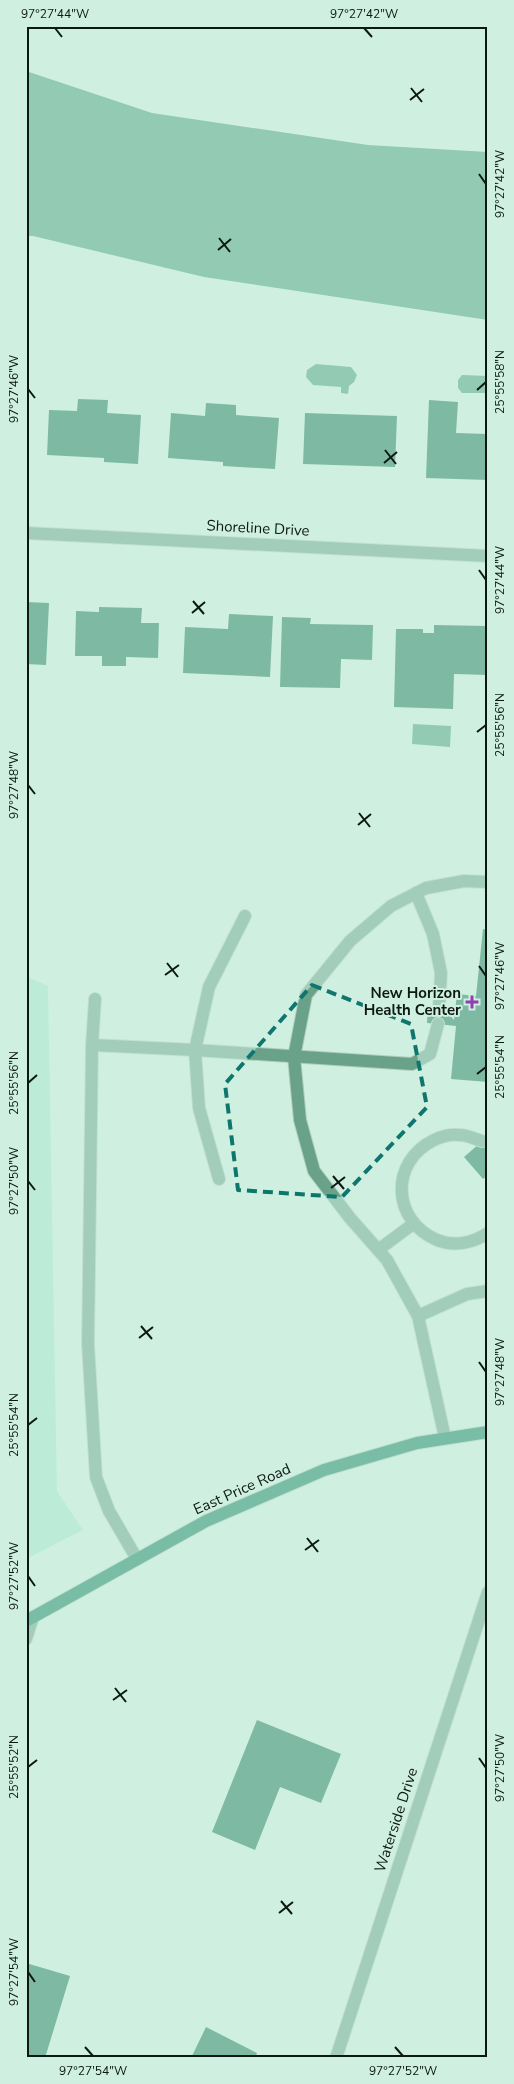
<svg xmlns="http://www.w3.org/2000/svg" width="514" height="2084" font-family="'Nunito Sans',sans-serif">
<style>
.green{fill:#a4e7c9}
.water{fill:#499c7c}
.building{fill:#1c7658}
.lines{fill:none;stroke-linecap:round;stroke-linejoin:round}
.service-casing{stroke:#b0cdc0;stroke-width:14}
.minor-casing{stroke:#b0cdc0;stroke-width:14}
.tertiary-casing{stroke:#b0cdc0;stroke-width:14}
.secondary-casing{stroke:#b0cdc0;stroke-width:14}
.service{stroke:#69a289;stroke-width:12}
.minor{stroke:#69a289;stroke-width:12}
.tertiary{stroke:#69a289;stroke-width:12}
.secondary{stroke:#127f5d;stroke-width:12}
.marked{fill:none;stroke:#0f766e;stroke-width:4;stroke-dasharray:10 6;stroke-linejoin:round}
.ticks{fill:none;stroke:#0c1813;stroke-width:2}
.poi-dot{fill:#903fae;stroke:#cff0e1;stroke-width:2}
.labels{text-anchor:middle;stroke-width:4;stroke-linejoin:round;paint-order:stroke}
.street-label{font-size:15px;fill:#0c1813;stroke:#cff0e1}
.poi-label{font-size:15px;font-weight:bold;fill:#0c1813;stroke:#cff0e1;text-anchor:end}
.neatline{fill:none;stroke:#0c1813;stroke-width:2}
.ticks-label{font-size:12px;text-anchor:middle;fill:#0c1813}
</style>
<rect width="100%" height="100%" fill="#cff0e1"/>
<polygon class="green" points="26,976 48,986 57,1491 83,1530 26,1559"/>
<g class="water">
<polygon points="26,71 152,113 368,145 488,152 488,320 204,277 33,236 26,236"/>
<polygon points="316,364 351,367 357,375 354,382 349,386 348,394 341,393 341,387 313,385 306,377 307,370"/>
<polygon points="462,375 488,376 488,399 486,399 486,393 462,393 458,388 458,380"/>
<polygon points="413,724 451,726 450,747 412,744"/>
</g>
<g class="building">
<polygon points="78,399 108,400 107,413 141,415 138,464 104,462 104,458 47,455 49,410 77,411"/>
<polygon points="429,400 458,402 456,433 488,434 488,480 426,478"/>
<polygon points="206,403 236,405 236,415 279,418 275,469 223,466 223,462 168,458 171,413 205,416"/>
<polygon points="305,413 397,416 395,467 303,464"/>
<polygon points="26,602 49,603 46,665 26,664"/>
<polygon points="99,607 142,608 141,623 159,623 158,658 126,657 126,666 102,666 102,656 75,656 76,611 99,612"/>
<polygon points="229,614 273,616 270,677 183,673 185,627 228,629"/>
<polygon points="282,617 311,618 310,624 373,625 372,660 341,659 340,688 280,687"/>
<polygon points="434,625 488,626 488,675 454,674 453,709 394,707 396,629 423,629 423,633 434,633"/>
<polygon points="483,929 488,930 488,1082 451,1079 456,1026 427,1023 428,1008 445,1010 454,1020 457,994 476,996"/>
<polygon points="488,1136 488,1175 483,1179 464,1157"/>
<polygon points="257,1720 341,1754 321,1803 280,1787 255,1850 212,1832"/>
<polygon points="26,1963 70,1976 45,2058 26,2058"/>
<polygon points="206,2027 257,2053 255,2058 191,2058"/>
</g>
<g class="lines">
<defs>
<g id="service">
<polyline points="416,893 433,934 441,973 439,1009"/>
<polyline points="95,999 92,1045 88,1344 96,1477 109,1511 137,1559"/>
<polyline points="92,1045 195,1050 412,1064 430,1054 438,1024"/>
<path d="M482 1141C475 1139 467 1135 460 1135 452 1134 442 1136 434 1140 389 1162 392 1221 437 1240 454 1247 473 1243 488 1233"/>
<polyline points="219,1179 199,1108 195,1050 209,987 245,916"/>
<polyline points="378,1250 413,1224"/>
<polyline points="418,1316 467,1294 488,1291"/>
<polyline points="445,1438 418,1316 387,1260 350,1218 314,1171 300,1120 294,1057 306,995 350,941 391,906 426,888 464,881 488,882"/>
</g>
<g id="minor">
<polyline points="26,533 488,556"/>
<polyline points="336,2058 488,1592"/>
</g>
<polyline id="tertiary" points="26,1639 33,1617"/>
<polyline id="secondary" points="26,1621 206,1521 324,1470 417,1443 488,1432"/>
</defs>
<use href="#service" class="service-casing"/>
<use href="#minor" class="minor-casing"/>
<use href="#tertiary" class="tertiary-casing"/>
<use href="#secondary" class="secondary-casing"/>
<use href="#service" class="service"/>
<use href="#minor" class="minor"/>
<use href="#tertiary" class="tertiary"/>
<use href="#secondary" class="secondary"/>
</g>
<path d="M0 0H514V2084H0ZM312 985 411 1024 427 1107 342 1197 238 1190 225 1084Z" fill="#cff0e1" fill-opacity=".55" fill-rule="evenodd"/>
<path class="marked" d="M312 985 411 1024 427 1107 342 1197 238 1190 225 1084Z"/>
<path class="ticks" d="M55 28 62 37M364 28 372 37M411 88 422 102M410 100 424 89M479 174 486 184M219 238 230 252M218 250 231 239M28 389 35 398M477 390 486 382M385 450 396 464M384 463 397 452M479 570 486 580M193 601 204 614M192 613 205 602M477 732 486 725M28 785 35 794M359 813 370 827M358 825 371 814M167 963 178 977M479 966 486 976M165 975 179 965M477 1074 486 1067M28 1083 37 1075M333 1176 344 1189M28 1181 35 1190M331 1188 345 1177M141 1326 152 1339M139 1338 153 1327M479 1362 486 1372M28 1425 37 1418M307 1538 318 1552M305 1550 319 1540M28 1576 35 1586M115 1688 126 1702M113 1700 127 1690M479 1758 486 1768M28 1767 37 1760M281 1901 292 1914M279 1913 293 1902M28 1972 35 1982M85 2047 93 2056M395 2047 403 2056"/>
<path class="poi-dot" d="M469.5 994.5h5v5h5v5h-5v5h-5v-5h-5v-5h5z"/>
<g class="labels">
<g class="street-label">
<text transform="translate(258 528) rotate(3)" y="5">Shoreline Drive</text>
<text transform="translate(242 1489) rotate(-24)" y="5">East Price Road</text>
<text transform="translate(396 1820) rotate(-72)" y="5">Waterside Drive</text>
</g>
<g class="poi-label">
<text x="461" y="998">New Horizon<tspan x="461" dy="17">Health Center</tspan></text>
</g>
</g>
<rect width="514" height="2084" fill="none" stroke="#cff0e1" stroke-width="55"/>
<rect x="28" y="28" width="458" height="2028" class="neatline"/>
<g class="ticks-label">
<text x="55" y="18">97°27'44"W</text>
<text x="364" y="18">97°27'42"W</text>
<text transform="translate(500 184) rotate(-90)" y="4">97°27'42"W</text>
<text transform="translate(500 382) rotate(-90)" y="4">25°55'58"N</text>
<text transform="translate(14 389) rotate(-90)" y="4">97°27'46"W</text>
<text transform="translate(500 580) rotate(-90)" y="4">97°27'44"W</text>
<text transform="translate(500 725) rotate(-90)" y="4">25°55'56"N</text>
<text transform="translate(14 785) rotate(-90)" y="4">97°27'48"W</text>
<text transform="translate(500 976) rotate(-90)" y="4">97°27'46"W</text>
<text transform="translate(500 1067) rotate(-90)" y="4">25°55'54"N</text>
<text transform="translate(14 1083) rotate(-90)" y="4">25°55'56"N</text>
<text transform="translate(14 1181) rotate(-90)" y="4">97°27'50"W</text>
<text transform="translate(500 1372) rotate(-90)" y="4">97°27'48"W</text>
<text transform="translate(14 1425) rotate(-90)" y="4">25°55'54"N</text>
<text transform="translate(14 1576) rotate(-90)" y="4">97°27'52"W</text>
<text transform="translate(14 1767) rotate(-90)" y="4">25°55'52"N</text>
<text transform="translate(500 1768) rotate(-90)" y="4">97°27'50"W</text>
<text transform="translate(14 1972) rotate(-90)" y="4">97°27'54"W</text>
<text x="93" y="2075">97°27'54"W</text>
<text x="403" y="2075">97°27'52"W</text>
</g>
</svg>
